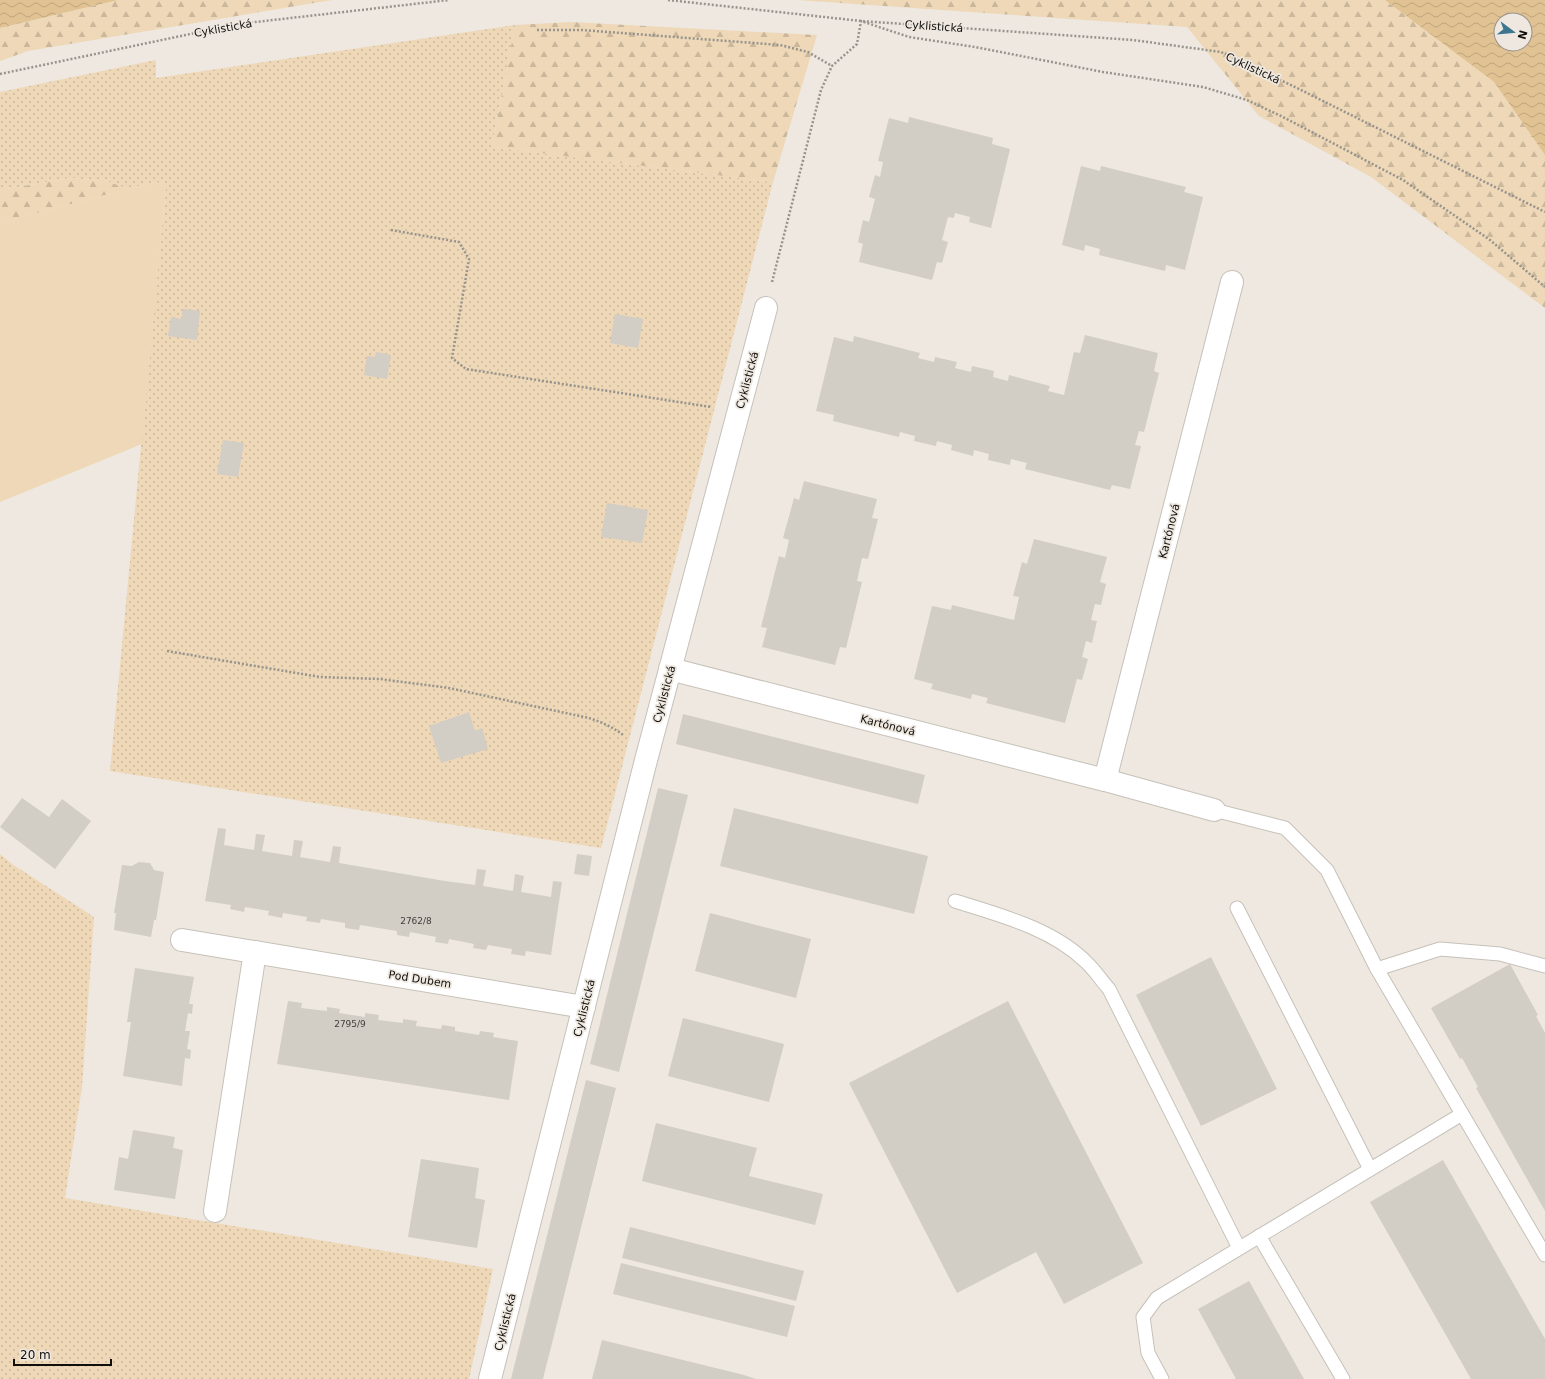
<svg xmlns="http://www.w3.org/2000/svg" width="1545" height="1379" font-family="'DejaVu Sans',sans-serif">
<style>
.grass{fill:url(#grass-dots)}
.forest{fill:url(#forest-firs)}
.park{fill:#eed8b7}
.water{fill:url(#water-waves);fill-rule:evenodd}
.building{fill:#d2cdc5}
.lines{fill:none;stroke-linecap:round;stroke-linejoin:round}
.lane-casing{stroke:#c6c1b9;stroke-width:15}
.street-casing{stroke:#c6c1b9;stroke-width:24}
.path{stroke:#97938d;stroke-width:2.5;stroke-dasharray:2 2;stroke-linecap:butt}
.lane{stroke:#fff;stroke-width:13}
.street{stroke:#fff;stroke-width:22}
.labels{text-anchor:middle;stroke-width:3.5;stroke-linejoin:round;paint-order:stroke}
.number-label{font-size:9px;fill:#413e3a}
.street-label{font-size:11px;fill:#110f0c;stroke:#eee8e0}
</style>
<defs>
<pattern id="grass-dots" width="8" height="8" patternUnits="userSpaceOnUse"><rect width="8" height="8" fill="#eed8b7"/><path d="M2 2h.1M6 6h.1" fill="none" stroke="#cbb89c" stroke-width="1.8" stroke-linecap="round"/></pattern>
<pattern id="forest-firs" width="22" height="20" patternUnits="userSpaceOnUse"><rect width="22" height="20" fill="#eed8b7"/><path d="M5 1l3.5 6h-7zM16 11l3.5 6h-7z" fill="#cbb89c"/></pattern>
<pattern id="water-waves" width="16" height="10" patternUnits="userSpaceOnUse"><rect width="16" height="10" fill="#e1c292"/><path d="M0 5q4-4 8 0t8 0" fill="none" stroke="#c0a67d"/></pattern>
</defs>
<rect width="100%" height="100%" fill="#eee8e0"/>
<g class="grass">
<polygon points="515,25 492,147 773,182 601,848 110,771 166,184 154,182 128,189 109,182 71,178 0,190 0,92 156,60 156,78"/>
<polygon points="0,854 12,864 94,917 82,1087 65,1198 493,1269 469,1379 0,1379"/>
</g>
<g class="forest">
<polygon points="118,0 332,0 28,51 0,61 0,28"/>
<polygon points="797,0 1385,0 1494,82 1545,155 1545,308 1371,177 1259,116 1187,27"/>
<polygon points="570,22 817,35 773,182 492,147 515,25"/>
<polygon points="71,178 109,182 128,189 0,223 0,190"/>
</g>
<polygon class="park" points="154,182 166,184 142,444 0,502 0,223"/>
<g class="water">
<polygon points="0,0 118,0 0,28"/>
<path d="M1385 0H1545V155L1494 82ZM1501 20H1525V44H1501Z"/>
</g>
<g class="building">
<polygon points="909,117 993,138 992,144 1010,149 991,228 969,222 970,217 955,213 954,218 948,217 942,240 948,242 942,263 937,262 932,280 859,262 863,244 858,242 863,220 869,222 875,199 869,197 875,175 880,177 883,162 878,161 889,118 908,123"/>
<polygon points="1081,166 1100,171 1101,166 1186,187 1184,192 1203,197 1185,270 1166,265 1165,271 1099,255 1100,249 1085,245 1084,251 1062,245"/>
<polygon points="183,309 200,311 197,340 168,336 171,317 181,319"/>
<polygon points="615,314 643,319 638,348 610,343"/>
<polygon points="1085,335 1158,353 1154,371 1159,373 1144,432 1139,431 1135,445 1141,446 1130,489 1112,485 1110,490 1025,469 1027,463 1011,459 1010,465 988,460 989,454 974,450 973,456 951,450 952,445 937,441 936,446 914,441 915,436 900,432 899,437 833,421 834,415 816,411 834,337 853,342 854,336 920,353 918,358 934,362 935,357 957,362 955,368 971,372 972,366 994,371 993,377 1008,381 1009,375 1050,386 1048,391 1064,395 1074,352 1080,353"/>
<polygon points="376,352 391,355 387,379 364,375 367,356 375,357"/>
<polygon points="223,440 244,443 238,477 217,474"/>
<polygon points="804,481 877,499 872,518 878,519 868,559 862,558 857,581 862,582 846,648 840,647 835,665 762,647 767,628 761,627 779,556 785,558 789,540 783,538 794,498 799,500"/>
<polygon points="607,503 648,510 642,543 601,537"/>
<polygon points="1034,539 1107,557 1100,582 1106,584 1101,605 1095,604 1091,620 1097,621 1092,643 1086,641 1082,657 1088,659 1082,680 1077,679 1065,723 986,703 988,698 972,694 971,699 931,689 933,684 914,679 932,606 951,610 952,605 1014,620 1019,597 1013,596 1022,562 1027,564"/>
<polygon points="469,712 475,731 482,728 488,749 441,763 429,726"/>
<polygon points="683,714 925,775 918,804 676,744"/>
<polygon points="658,788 688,795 619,1072 590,1064"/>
<polygon points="22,798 49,817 62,799 91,821 55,869 0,827"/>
<polygon points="734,808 928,856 914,914 720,866"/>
<polygon points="218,828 226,829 224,845 254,850 256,834 265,835 262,851 292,856 294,840 303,841 300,857 330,862 333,846 341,847 339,863 445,881 475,885 477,869 486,870 483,886 513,891 515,874 524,876 521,892 551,897 553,881 562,882 551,955 526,951 525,956 511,954 512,949 488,945 486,950 473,948 474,944 449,939 448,944 435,942 436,937 410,932 409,937 397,935 397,931 360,925 359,930 345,928 345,923 321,919 320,923 306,921 307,917 283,913 282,918 268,915 269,911 245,907 244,912 230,909 231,905 205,901"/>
<polygon points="577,854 592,856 589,876 574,874"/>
<polygon points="139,862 150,863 154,870 164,872 156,920 154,920 151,937 114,930 116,913 114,913 122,865 132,866"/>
<polygon points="710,913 811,939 796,998 695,971"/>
<polygon points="1211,957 1277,1089 1201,1126 1136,995"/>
<polygon points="1510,964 1538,1015 1536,1016 1545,1033 1545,1211 1476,1088 1478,1087 1462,1058 1460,1059 1431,1008"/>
<polygon points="135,968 194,977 189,1004 193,1004 192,1014 188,1013 185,1031 190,1031 187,1049 191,1050 190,1059 185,1058 182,1086 123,1076 131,1022 127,1022"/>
<polygon points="288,1001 302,1003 301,1008 327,1011 327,1007 340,1009 339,1013 365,1017 365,1013 379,1015 378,1020 403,1023 403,1019 417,1021 416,1026 441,1029 442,1025 455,1027 455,1031 479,1035 480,1031 494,1033 493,1037 518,1041 509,1100 277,1064"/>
<polygon points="1008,1001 1143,1263 1064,1304 1036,1252 957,1293 849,1083"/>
<polygon points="683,1018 784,1044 769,1102 668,1076"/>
<polygon points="586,1080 616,1088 587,1204 543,1379 511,1379"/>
<polygon points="656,1123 757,1148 749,1176 823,1194 815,1225 642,1181"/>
<polygon points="133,1130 175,1137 173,1148 183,1150 175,1199 114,1190 119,1157 128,1159"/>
<polygon points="421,1159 479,1168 475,1198 485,1200 477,1248 408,1237"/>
<polygon points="1443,1160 1545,1339 1545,1379 1471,1379 1370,1202"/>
<polygon points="630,1227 804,1271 796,1301 622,1258"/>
<polygon points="621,1263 795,1306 787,1337 613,1294"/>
<polygon points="1249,1281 1304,1379 1236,1379 1198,1309"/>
<polygon points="602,1340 744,1375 756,1379 592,1379"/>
</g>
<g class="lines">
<defs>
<g id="lane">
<polyline points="1214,810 1285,828 1327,870 1377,969 1545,1255"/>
<path d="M955 901C999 915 1051 928 1085 961 1094 969 1101 980 1109 989L1239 1248"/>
<polyline points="1237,908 1370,1169"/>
<polyline points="1377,969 1440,949 1500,954 1545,966"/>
<polyline points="1259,1236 1343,1379"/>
<polyline points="1162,1379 1148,1353 1143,1317 1157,1298 1462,1114"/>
</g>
<g id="street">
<polyline points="670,669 1105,780 1232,282"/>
<polyline points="1105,780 1214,810"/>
<polyline points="182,940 584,1007"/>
<polyline points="215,1211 255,952"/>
<polyline points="490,1379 645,764 766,308"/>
</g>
</defs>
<use href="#lane" class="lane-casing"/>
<use href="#street" class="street-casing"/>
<g class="path">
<polyline points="668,0 861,21 1133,40 1221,52 1295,87 1545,212"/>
<polyline points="537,30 582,30 780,45 808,52 832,66"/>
<polyline points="0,74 238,24 449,0"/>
<polyline points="391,230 459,242 469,259 452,358 466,369 711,407"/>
<polyline points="772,282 821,90 832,66 857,44 861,21 909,37 975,47 1103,72 1203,87 1247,100 1283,117 1403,180 1490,240 1545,287"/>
<path d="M167 651 320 677 380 679 449 688 589 718C601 722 613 727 623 735"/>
</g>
<use href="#lane" class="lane"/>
<use href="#street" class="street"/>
</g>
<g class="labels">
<g class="number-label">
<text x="416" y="924">2762/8</text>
<text x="350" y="1027">2795/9</text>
</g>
<g class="street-label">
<text transform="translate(934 26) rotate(4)" y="4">Cyklistická</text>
<text transform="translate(223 28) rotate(-10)" y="4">Cyklistická</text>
<text transform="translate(1253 68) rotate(25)" y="4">Cyklistická</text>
<text transform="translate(747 380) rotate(-75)" y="4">Cyklistická</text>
<text transform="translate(1169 531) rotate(-76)" y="4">Kartónová</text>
<text transform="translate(664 694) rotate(-75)" y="4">Cyklistická</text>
<text transform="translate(888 725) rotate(14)" y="4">Kartónová</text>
<text transform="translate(420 979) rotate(9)" y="4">Pod Dubem</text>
<text transform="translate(584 1008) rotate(-76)" y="4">Cyklistická</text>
<text transform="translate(505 1322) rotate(-76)" y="4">Cyklistická</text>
</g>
</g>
<g transform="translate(1513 32) rotate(106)"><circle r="19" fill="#eee8e0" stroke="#96918b"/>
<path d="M0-3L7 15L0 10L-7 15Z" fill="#3c768f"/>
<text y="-6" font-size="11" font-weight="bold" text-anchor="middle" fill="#110f0c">N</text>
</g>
<path d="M14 1359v6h97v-6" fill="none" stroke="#110f0c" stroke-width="2"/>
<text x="20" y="1359" font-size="12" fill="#110f0c" stroke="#eee8e0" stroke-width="3" paint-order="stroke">20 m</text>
</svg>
